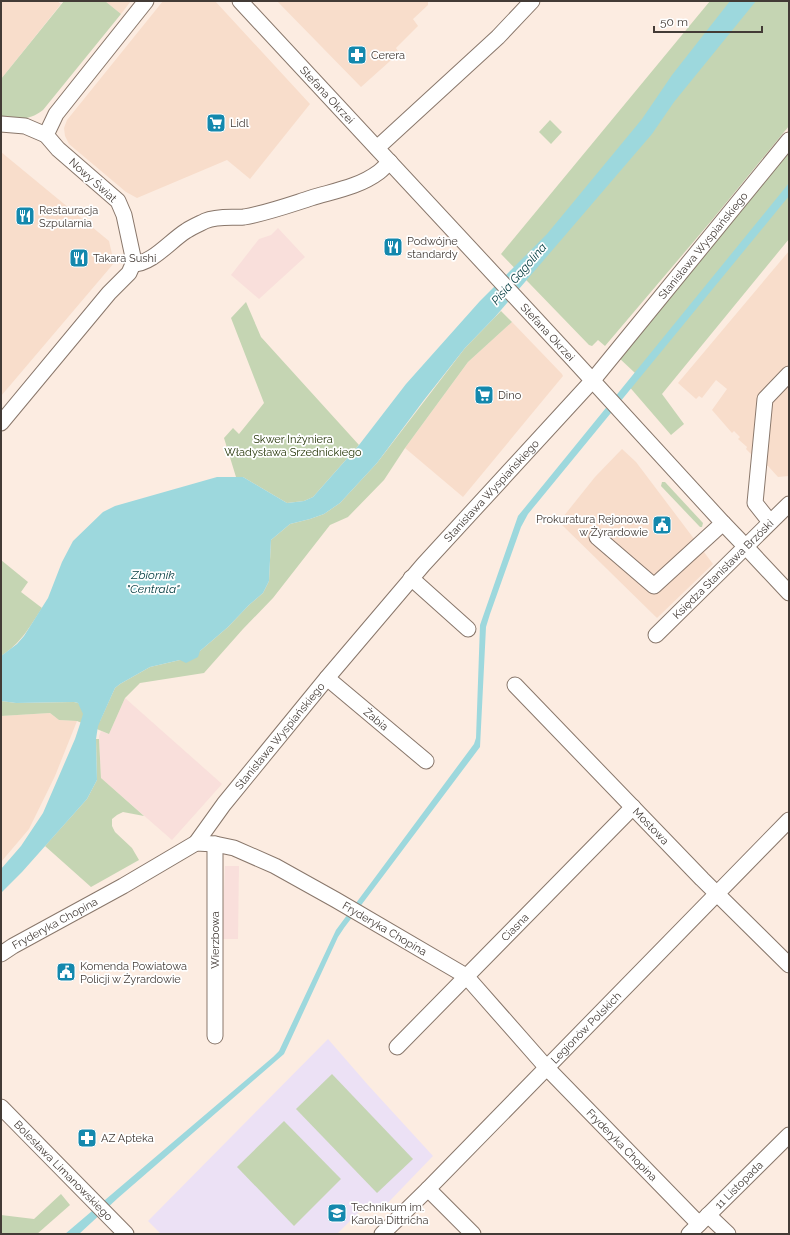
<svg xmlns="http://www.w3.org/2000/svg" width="790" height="1235" font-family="Raleway,sans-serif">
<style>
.built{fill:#f8ddcb}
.industrial{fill:#f9dfdb}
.education{fill:#ece1f5}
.green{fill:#c5d5b3}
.water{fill:#9dd8dd}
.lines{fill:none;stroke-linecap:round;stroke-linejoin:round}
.minor-casing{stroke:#89776b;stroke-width:17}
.minor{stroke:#fff;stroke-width:15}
.labels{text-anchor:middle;stroke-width:3.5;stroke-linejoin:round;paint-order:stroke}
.poi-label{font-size:11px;fill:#433b36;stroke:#fff;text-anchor:start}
.street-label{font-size:11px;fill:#433b36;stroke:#fff}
.park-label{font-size:11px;fill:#263709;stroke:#fff}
.water-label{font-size:12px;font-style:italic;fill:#084044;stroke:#fff}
</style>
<rect width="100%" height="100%" fill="#fcece1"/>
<g class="built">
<polygon points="1,1 57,1 61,4 1,79"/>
<polygon points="105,1 131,1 121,14"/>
<polygon points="163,1 215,1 310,104 250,179 227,160 137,198 126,192 69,144 65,136 64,128 67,120"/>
<polygon points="277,1 428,1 428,5 413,19 418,26 396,48 399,53 361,87"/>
<polygon points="1,152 109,241 114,263 1,396"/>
<polygon points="789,251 789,476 778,477 768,466 757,462 753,456 746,449 747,447 738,439 740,437 734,431 732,433 712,410 727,389 716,380 702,398 699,396 696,399 678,383"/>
<polygon points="512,322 562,374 563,376 463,497 405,448 468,362"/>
<polygon points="622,449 636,462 713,564 657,618 559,522 595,477"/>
<polygon points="50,713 59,720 77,721 55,776 29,829 1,862 1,716"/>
</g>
<g class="industrial">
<polygon points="278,228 305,257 259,299 231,275 259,239 271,235"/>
<polygon points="125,698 222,784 172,840 101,778 99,736 101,731 109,734"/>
<polygon points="225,866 239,866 238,939 222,939"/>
</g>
<polygon class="education" points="328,1039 368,1085 433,1156 380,1211 370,1201 337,1234 161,1234 148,1221"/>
<g class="green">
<path d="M64 1H105L121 14 43 110C27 122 20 118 1 116V79Z"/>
<polygon points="710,1 789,1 789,126 712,220 605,346 598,340 592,346 589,345 501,254"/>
<polygon points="550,120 562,132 551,144 539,132"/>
<polygon points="789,152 789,239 662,394 684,424 671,435 627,384 635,373 618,357"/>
<polygon points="246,302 261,337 359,445 313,497 304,501 287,503 243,477 236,477 224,438 233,428 239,434 264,403 231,318"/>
<polygon points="501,311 512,322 468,362 405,448 384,480 348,517 330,525 273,598 243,629 204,673 140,683 125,698 109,734 77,721 59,720 50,713 1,716 1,701 16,703 74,702 78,703 100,721 115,688 120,684 150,667 180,660 200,651 228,627 249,605 263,593 269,581 271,540 290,524 310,519 324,514 340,503 377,463 465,348"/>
<polygon points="662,482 665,482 703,523 702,527 700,527 661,486"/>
<path d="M1 560 28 582 21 592 42 608C29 628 21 643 1 656Z"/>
<polygon points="96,739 99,739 101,778 144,816 123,812 117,815 112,819 112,826 115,832 132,848 139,860 91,887 45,846 87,799 97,780"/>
<polygon points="332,1074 413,1159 377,1193 296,1109"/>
<polygon points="284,1121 341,1179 294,1226 237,1167"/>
<polygon points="61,1194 70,1205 37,1234 1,1234 1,1215 34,1219"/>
</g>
<g class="water">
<polygon points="730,1 756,1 674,102 652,134 495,317 465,348 424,400 377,463 340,503 324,514 310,519 290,524 271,540 269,581 263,593 249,605 228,627 200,651 198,657 186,663 180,660 150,667 120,684 115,688 98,726 96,739 97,780 87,799 22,872 1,893 1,869 21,846 43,813 75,739 80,724 83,714 78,703 74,702 16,703 1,701 1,656 17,644 24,636 48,598 62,562 73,541 103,512 115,506 217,477 243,477 287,503 304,501 313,497 359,445 406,384 480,301 547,234 642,119 672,75"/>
<polygon points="789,183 789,196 528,514 521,527 490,614 486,627 480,747 344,928 338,937 284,1054 118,1198 79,1234 65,1234 273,1057 279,1051 336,930 474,744 476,738 480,625 518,516"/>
</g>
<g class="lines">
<defs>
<g id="minor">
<path id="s1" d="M240 1 570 356 723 523 746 547 789 593"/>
<polyline points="1,124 25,126 46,135"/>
<polyline points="377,148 498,37 532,1"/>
<path d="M133 264C152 264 170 241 186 231 192 227 199 224 205 221 217 216 231 218 244 217 267 213 289 205 311 198 334 191 359 187 379 172 383 169 386 165 390 162"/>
<polyline points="1,423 109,293 129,273 133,264 133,257 124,215 118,201 58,149 46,135 56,114 146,1"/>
<polyline points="770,522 755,503 765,399 789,374"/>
<polyline points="597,537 654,586 723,523"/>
<polyline points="411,578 468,629"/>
<path id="s2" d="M656 635 789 504"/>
<path id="s3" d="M327 678 426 761"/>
<path id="s4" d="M515 685 702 879 789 965"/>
<path id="s5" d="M196 843 224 804 327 678 423 565 593 380 789 140"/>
<path id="s6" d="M1 954 13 946 123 886 196 843 215 844 234 848 275 866 336 900 466 976 547 1068 699 1224"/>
<polyline points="215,1036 215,844"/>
<path id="s7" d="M397 1047 633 807"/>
<path id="s8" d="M1 1107 126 1234"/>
<polyline points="428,1189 473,1234"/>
<polyline points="708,1215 728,1234"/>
<path id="s9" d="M382 1234 428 1189 789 820"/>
<path id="s10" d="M689 1234 789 1135"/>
</g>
</defs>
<use href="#minor" class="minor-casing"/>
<use href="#minor" class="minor"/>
</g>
<defs>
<symbol id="pharmacy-square" viewBox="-11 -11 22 22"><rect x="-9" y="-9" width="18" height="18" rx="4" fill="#1488ad" stroke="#fff"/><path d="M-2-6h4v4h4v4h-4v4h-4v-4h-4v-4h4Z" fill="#fff"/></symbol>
<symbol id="supermarket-square" viewBox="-11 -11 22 22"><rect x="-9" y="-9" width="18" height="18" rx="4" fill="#1488ad" stroke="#fff"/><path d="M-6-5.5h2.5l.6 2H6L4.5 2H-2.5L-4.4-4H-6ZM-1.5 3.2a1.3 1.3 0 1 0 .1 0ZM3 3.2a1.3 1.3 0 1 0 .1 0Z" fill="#fff"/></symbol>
<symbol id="restaurant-square" viewBox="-11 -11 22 22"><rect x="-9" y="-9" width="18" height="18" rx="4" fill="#1488ad" stroke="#fff"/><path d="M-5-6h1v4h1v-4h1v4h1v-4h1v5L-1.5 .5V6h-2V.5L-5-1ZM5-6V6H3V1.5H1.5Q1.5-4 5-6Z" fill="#fff"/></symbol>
<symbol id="civic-square" viewBox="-11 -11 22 22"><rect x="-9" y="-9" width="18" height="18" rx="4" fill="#1488ad" stroke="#fff"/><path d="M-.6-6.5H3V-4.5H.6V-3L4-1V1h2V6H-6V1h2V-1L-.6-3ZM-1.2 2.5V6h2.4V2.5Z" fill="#fff"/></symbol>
<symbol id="school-square" viewBox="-11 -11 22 22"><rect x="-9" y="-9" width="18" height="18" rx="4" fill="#1488ad" stroke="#fff"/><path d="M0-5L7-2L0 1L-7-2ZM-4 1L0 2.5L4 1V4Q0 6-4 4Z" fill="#fff"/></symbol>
</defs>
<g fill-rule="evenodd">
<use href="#pharmacy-square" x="346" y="44" width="22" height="22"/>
<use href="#supermarket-square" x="205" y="112" width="22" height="22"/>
<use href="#restaurant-square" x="14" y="205" width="22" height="22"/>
<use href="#restaurant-square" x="382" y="236" width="22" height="22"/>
<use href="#restaurant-square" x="68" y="247" width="22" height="22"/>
<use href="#supermarket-square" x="473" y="384" width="22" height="22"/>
<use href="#civic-square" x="651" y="514" width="22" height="22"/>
<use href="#civic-square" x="55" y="961" width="22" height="22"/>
<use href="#pharmacy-square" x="76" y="1127" width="22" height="22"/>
<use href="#school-square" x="326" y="1202" width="22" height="22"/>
</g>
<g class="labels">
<g class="poi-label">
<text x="371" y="59">Cerera</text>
<text x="230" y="127">Lidl</text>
<text x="39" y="214">Restauracja<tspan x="39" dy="13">Szpularnia</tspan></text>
<text x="407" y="245">Podwójne<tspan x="407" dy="13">standardy</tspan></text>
<text x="93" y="262">Takara Sushi</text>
<text x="498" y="399">Dino</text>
<text x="648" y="523" text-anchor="end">Prokuratura Rejonowa<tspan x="648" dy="13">w Żyrardowie</tspan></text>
<text x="80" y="970">Komenda Powiatowa<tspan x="80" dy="13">Policji w Żyrardowie</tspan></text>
<text x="101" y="1142">AZ Apteka</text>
<text x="351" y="1211">Technikum im.<tspan x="351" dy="13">Karola Dittricha</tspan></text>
</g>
<g class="street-label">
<text dy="4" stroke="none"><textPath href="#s1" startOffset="128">Stefana Okrzei</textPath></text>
<text transform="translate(93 180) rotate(42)" y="4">Nowy Świat</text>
<text dy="4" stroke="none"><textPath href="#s5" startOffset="784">Stanisława Wyspiańskiego</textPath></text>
<text dy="4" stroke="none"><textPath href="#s1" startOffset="452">Stefana Okrzei</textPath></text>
<text dy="4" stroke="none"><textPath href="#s5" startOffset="460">Stanisława Wyspiańskiego</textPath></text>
<text dy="4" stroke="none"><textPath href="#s2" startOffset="94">Księdza Stanisława Brzóski</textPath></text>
<text dy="4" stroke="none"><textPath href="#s3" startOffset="64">Żabia</textPath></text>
<text dy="4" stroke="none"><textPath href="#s5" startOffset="136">Stanisława Wyspiańskiego</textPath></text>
<text dy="4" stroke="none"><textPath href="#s4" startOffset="196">Mostowa</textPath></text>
<text dy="4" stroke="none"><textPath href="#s6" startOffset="62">Fryderyka Chopina</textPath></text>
<text dy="4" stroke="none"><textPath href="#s7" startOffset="168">Ciasna</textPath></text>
<text dy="4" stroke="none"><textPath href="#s6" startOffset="434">Fryderyka Chopina</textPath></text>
<text transform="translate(215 940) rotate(-90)" y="4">Wierzbowa</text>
<text dy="4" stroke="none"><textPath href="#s9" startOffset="290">Legionów Polskich</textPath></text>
<text dy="4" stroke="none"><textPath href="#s6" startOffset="758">Fryderyka Chopina</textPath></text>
<text dy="4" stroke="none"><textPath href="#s8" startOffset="89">Bolesława Limanowskiego</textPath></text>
<text dy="4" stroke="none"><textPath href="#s10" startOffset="70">11 Listopada</textPath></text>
</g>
<g class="park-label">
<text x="293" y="443">Skwer Inżyniera<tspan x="293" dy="13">Władysława Srzednickiego</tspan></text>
</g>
<g class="water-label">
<text transform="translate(519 274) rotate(-49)" y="4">Pisia Gągolina</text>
<text x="153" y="579">Zbiornik<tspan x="153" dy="14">"Centrala"</tspan></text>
</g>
</g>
<rect width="790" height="1235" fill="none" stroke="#433b36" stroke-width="4"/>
<path d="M654 26v6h108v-6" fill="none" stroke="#433b36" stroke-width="2"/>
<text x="660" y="26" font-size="12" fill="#433b36" stroke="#ffffff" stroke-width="3" paint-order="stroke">50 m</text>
</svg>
